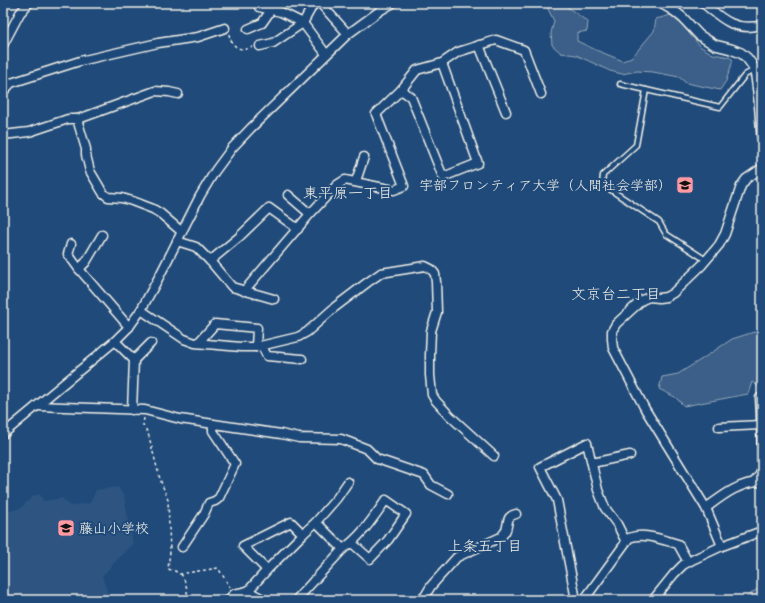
<svg xmlns="http://www.w3.org/2000/svg" width="765" height="603" font-family="'Patrick Hand','Klee One',sans-serif">
<style>
.built{fill:#2d5581}
.green{fill:#3a5f88;stroke:#97a8b8}
.lines{fill:none;stroke-linecap:round;stroke-linejoin:round}
.service-casing{stroke:#f4f1e8;stroke-width:7}
.minor-casing{stroke:#f4f1e8;stroke-width:11}
.tertiary-casing{stroke:#f4f1e8;stroke-width:12}
.path{stroke:#f4f1e8;stroke-width:1.5;stroke-dasharray:3 3;stroke-linecap:butt}
.service{stroke:#1f4a7a;stroke-width:4}
.minor{stroke:#1f4a7a;stroke-width:8}
.tertiary{stroke:#1f4a7a;stroke-width:9}
.labels{text-anchor:middle;stroke-width:4;stroke-linejoin:round;paint-order:stroke}
.poi-label{font-size:14px;fill:#f4f1e8;stroke:#1f4a7a;text-anchor:end}
.neighbourhood-label{font-size:15px;fill:#f4f1e8;stroke:#1f4a7a}
</style>
<rect width="100%" height="100%" fill="#1f4a7a"/>
<filter id="ink" filterUnits="userSpaceOnUse"><feTurbulence type="fractalNoise" baseFrequency=".025" numOctaves="2"/><feDisplacementMap in="SourceGraphic" scale="8" xChannelSelector="R" yChannelSelector="G"/><feConvolveMatrix kernelMatrix="1 2 1 2 8 2 1 2 1" color-interpolation-filters="sRGB"/></filter>
<g filter="url(#ink)">
<polygon class="built" points="118,487 124,496 133,543 102,576 110,600 3,600 3,513 21,508 34,495 41,495 43,501 62,498 70,506 90,503 96,490"/>
<g class="green">
<polygon points="545,3 562,3 588,22 587,31 577,33 577,41 596,50 623,61 633,56 654,31 656,19 671,15 682,25 701,47 713,54 729,57 733,60 726,81 720,90 686,83 679,77 653,72 637,71 622,74 610,71 576,55 561,53 552,45 551,33 554,21"/>
<polygon points="754,332 762,334 762,389 752,382 748,394 684,406 675,397 659,389 662,377 678,374 702,359 732,339"/>
<polygon points="761,586 762,586 762,600 743,600"/>
</g>
<g class="lines">
<defs>
<g id="service">
<polyline points="620,84 720,107 745,75 754,70"/>
<polyline points="646,90 636,145 603,175 602,184 659,222 666,234 706,260"/>
</g>
<g id="minor">
<polyline points="320,3 348,34"/>
<path d="M703 3C722 19 735 32 762 25"/>
<polyline points="259,7 281,12 303,23 314,3"/>
<polyline points="248,29 262,23 271,10"/>
<polyline points="3,45 20,13 29,3"/>
<polyline points="479,45 506,112"/>
<polyline points="260,46 273,43 303,23 326,54"/>
<polyline points="401,90 417,70 442,63"/>
<polyline points="3,92 11,83 80,61 158,43 198,37 225,28"/>
<polyline points="77,119 86,149 86,155 90,171 103,193 108,197 122,198 132,201 153,209 161,214 182,232"/>
<polyline points="3,135 29,132 68,119 77,119 84,117 155,91 169,92 178,94"/>
<polyline points="356,181 364,157"/>
<polyline points="288,195 310,214"/>
<polyline points="177,241 196,247 210,261 232,287 274,299"/>
<polyline points="71,244 68,254 79,269 129,327"/>
<polyline points="210,261 239,237 269,208 298,229"/>
<polyline points="79,269 86,262 102,235"/>
<polyline points="244,291 310,214 337,185 345,180 394,190 404,186 376,114 401,90 411,97 443,177 478,163 442,63 458,52 496,40 524,50 541,94"/>
<polyline points="141,310 184,339 195,343 241,347 256,347 298,337 307,332 335,307 368,282 381,273 425,266 431,269 435,274 436,282 437,312 431,331 430,355 430,375 432,395 436,401 450,416 494,456"/>
<polyline points="115,341 134,360 132,410"/>
<polyline points="198,343 215,324 257,328 256,347"/>
<polyline points="262,346 267,356 302,359"/>
<polyline points="134,360 151,343"/>
<polyline points="37,406 145,410 180,419 281,434 299,438 341,439 367,449 377,459 424,475 431,485 448,494"/>
<polyline points="719,427 761,425"/>
<polyline points="3,434 115,341 129,327 141,310 159,277 200,196 215,171 232,148 251,128 348,34 381,10 393,3"/>
<polyline points="592,463 630,455"/>
<polyline points="755,481 761,473 762,464 761,417 760,398"/>
<path d="M706 508C722 496 741 481 762 482"/>
<polyline points="316,522 343,549"/>
<polyline points="722,546 706,508 645,409 613,348 612,339 612,331 616,324 642,300 649,297 659,298 666,297 673,293 702,265 719,245 725,234 741,186 746,179 762,168"/>
<polyline points="182,547 204,514 209,503 215,501 219,498 235,464 213,431 213,424"/>
<polyline points="267,570 243,546 291,522 303,534"/>
<polyline points="248,591 267,570 303,534 316,522 337,498 348,482"/>
<polyline points="228,600 234,594 248,591 265,600"/>
<path d="M296 600 343 549C361 537 373 518 386 500L406 514 388 540 370 559 352 543"/>
<path d="M421 600 425 596 431 586 457 557 501 537C502 536 504 533 505 532 510 524 504 517 516 514"/>
<polyline points="576,600 557,500 540,467 587,443 598,490 605,508 617,524 626,542"/>
<path d="M584 600 629 538C644 532 663 540 678 544L688 562"/>
<polyline points="653,600 674,574 683,565 694,559 722,546 762,531"/>
</g>
<polyline id="tertiary" points="661,3 673,10 683,18 699,35 715,45 731,49 741,53 747,58 755,69 759,100 762,137"/>
</defs>
<use href="#service" class="service-casing"/>
<use href="#minor" class="minor-casing"/>
<use href="#tertiary" class="tertiary-casing"/>
<g class="path">
<polyline points="759,3 762,14"/>
<path d="M229 34C230 41 234 48 242 49 245 50 250 48 253 47"/>
<polyline points="144,418 143,425 148,433 160,479 168,500 170,552 168,569 175,571 180,574 218,568 230,587"/>
<path d="M181 574C184 578 188 589 187 594 186 596 184 599 183 600"/>
</g>
<use href="#service" class="service"/>
<use href="#minor" class="minor"/>
<use href="#tertiary" class="tertiary"/>
</g>
</g>
<defs>
<symbol id="university-square" viewBox="-11 -11 22 22"><rect x="-9" y="-9" width="18" height="18" rx="4" fill="#ff9aa2" stroke="#1f4a7a"/><path d="M0-5L7-2L0 1L-7-2ZM-4 1L0 2.5L4 1V4Q0 6-4 4Z" fill="#111"/></symbol>
<symbol id="school-square" viewBox="-11 -11 22 22"><rect x="-9" y="-9" width="18" height="18" rx="4" fill="#ff9aa2" stroke="#1f4a7a"/><path d="M0-5L7-2L0 1L-7-2ZM-4 1L0 2.5L4 1V4Q0 6-4 4Z" fill="#111"/></symbol>
</defs>
<g fill-rule="evenodd">
<use href="#university-square" x="675" y="175" width="20" height="20"/>
<use href="#school-square" x="56" y="518" width="20" height="20"/>
</g>
<g class="labels">
<g class="poi-label">
<text x="672" y="190">宇部フロンティア大学（人間社会学部）</text>
<text x="79" y="533" text-anchor="start">藤山小学校</text>
</g>
<g class="neighbourhood-label">
<text x="348" y="198">東平原一丁目</text>
<text x="616" y="299">文京台二丁目</text>
<text x="485" y="551">上条五丁目</text>
</g>
</g>
<rect width="765" height="603" fill="none" stroke="#1f4a7a" stroke-width="16"/>
<rect x="8" y="8" width="749" height="587" fill="none" stroke="#f4f1e8" stroke-width="1.5" filter="url(#ink)"/>
</svg>
